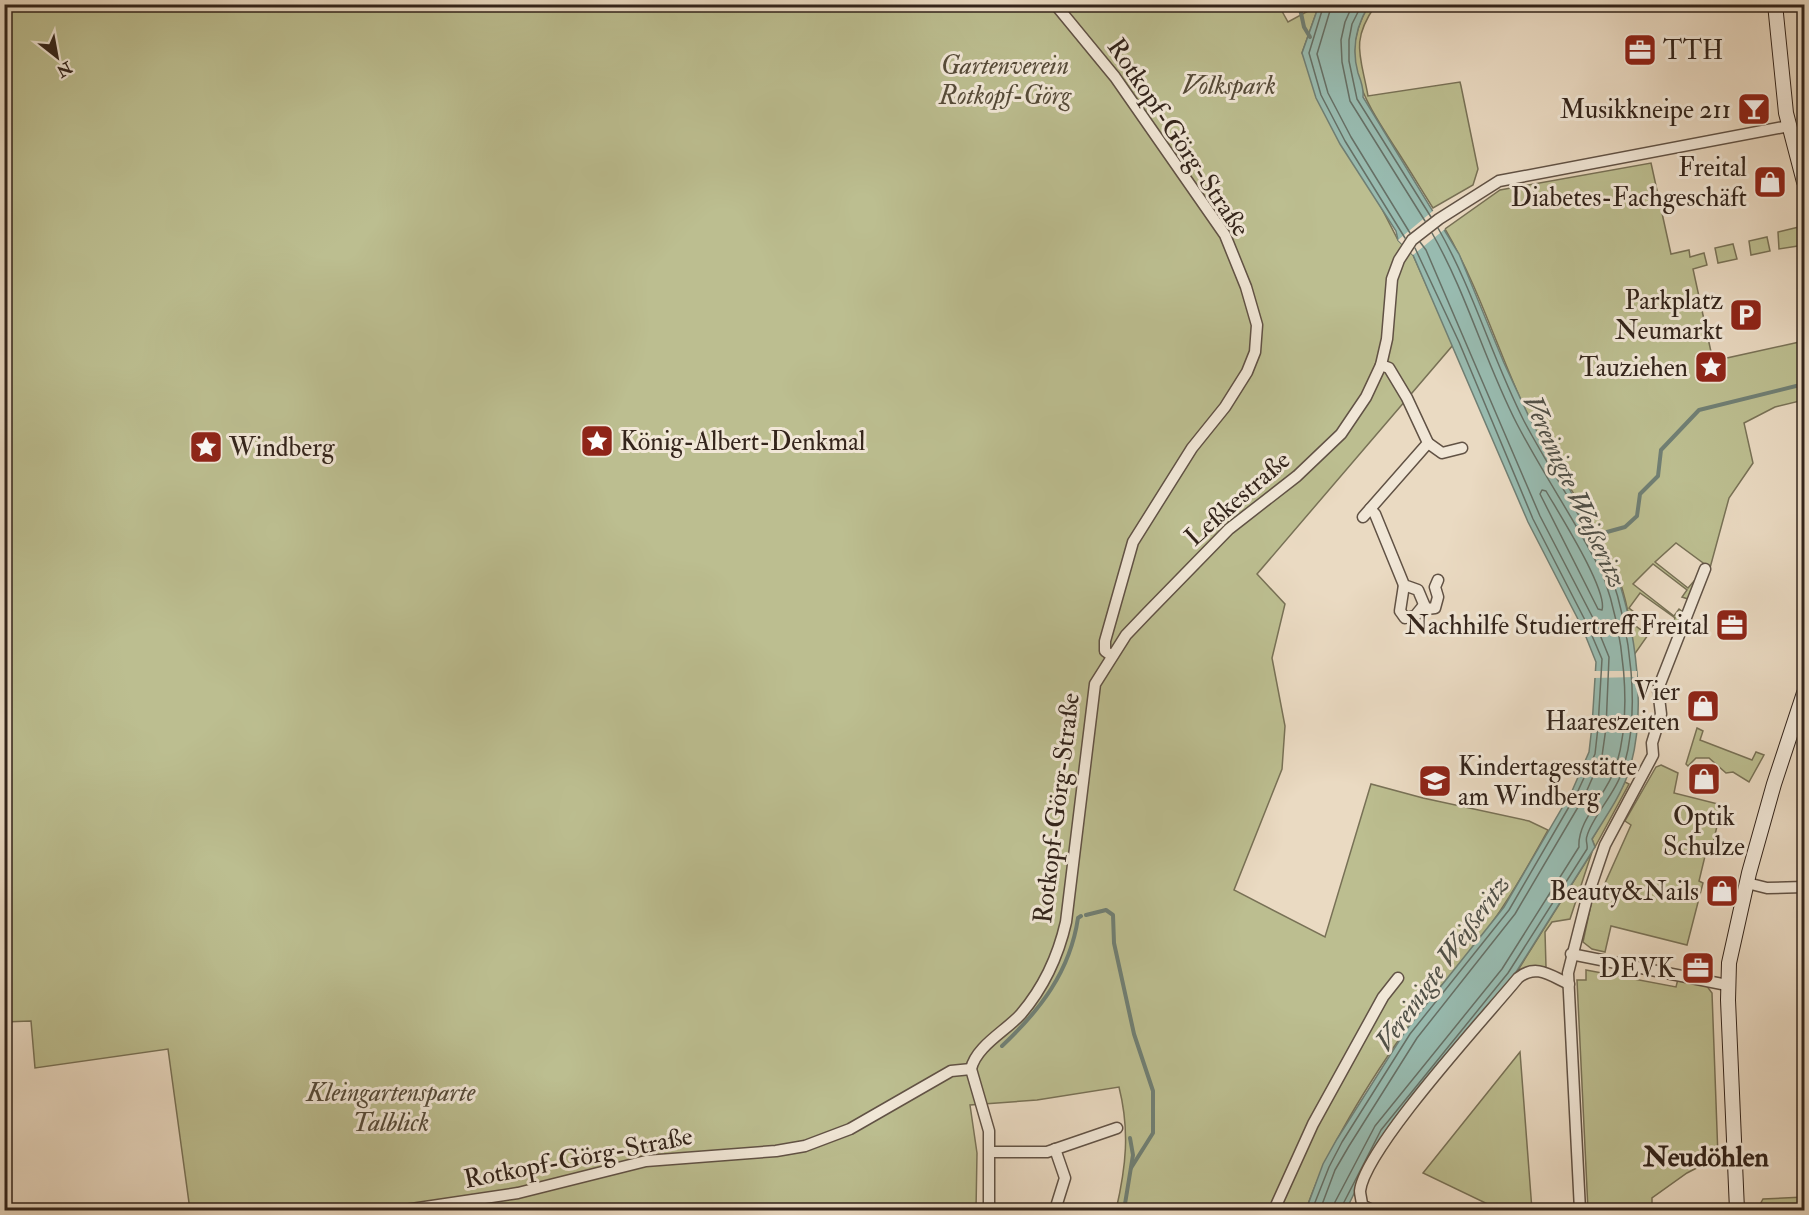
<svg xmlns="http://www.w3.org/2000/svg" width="1809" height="1215" font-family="'IM FELL Double Pica',serif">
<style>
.green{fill:#bcbe90;stroke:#787156;stroke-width:1.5}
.water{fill:#98bbb0;stroke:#707f74;stroke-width:1.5}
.pier{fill:#eadac2}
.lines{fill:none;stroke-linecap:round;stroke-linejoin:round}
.shore{stroke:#667066;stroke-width:1.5}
.stream{stroke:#707f74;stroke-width:4}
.street-casing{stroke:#615245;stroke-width:13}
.secondary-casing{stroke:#33241b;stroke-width:16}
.street{stroke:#f1e7d7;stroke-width:10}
.secondary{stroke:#f1e7d7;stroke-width:14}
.labels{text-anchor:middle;stroke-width:6;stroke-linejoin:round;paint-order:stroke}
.poi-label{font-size:26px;fill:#33241b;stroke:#f1e7d7;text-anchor:end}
.park-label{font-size:26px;font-style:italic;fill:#554a38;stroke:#f1e7d7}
.street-label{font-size:26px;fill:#33241b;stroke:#f1e7d7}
.water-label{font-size:27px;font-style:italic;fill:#515148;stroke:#f1e7d7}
.quarter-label{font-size:28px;font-weight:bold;fill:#33241b;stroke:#f1e7d7}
</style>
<rect width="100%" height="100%" fill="#eadac2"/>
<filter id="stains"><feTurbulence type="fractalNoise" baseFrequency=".00333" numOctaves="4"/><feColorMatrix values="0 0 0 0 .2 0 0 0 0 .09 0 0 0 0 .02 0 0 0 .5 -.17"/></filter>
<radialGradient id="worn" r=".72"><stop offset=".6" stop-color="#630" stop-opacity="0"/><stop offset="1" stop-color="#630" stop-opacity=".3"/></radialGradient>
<g class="green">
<path d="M1278 4 1288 22 1319 5 1302 53 1398 240 1413 255 1453 345 1257 574 1285 604 1272 658 1285 726 1282 769 1234 890 1325 937 1371 784 1423 798 1529 821 1548 830C1528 866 1508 902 1483 935 1459 968 1429 997 1405 1031 1367 1085 1327 1148 1306 1210H1116C1126 1167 1130 1131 1119 1087L1037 1100 970 1105 977 1153 976 1210H190L168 1049 35 1068 31 1021 4 1022V5Z"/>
<path d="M1369 5H1383L1375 6C1350 42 1361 56 1368 96L1460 82 1461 86 1478 169 1473 185 1433 208C1421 189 1409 169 1396 149 1366 102 1335 59 1369 5Z"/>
<path d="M1651 163 1671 254 1689 250 1690 257 1704 253 1707 265 1693 269 1713 361 1804 341V400L1775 407 1744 423 1753 463 1729 498 1710 568 1676 543 1655 562 1688 588 1694 581 1695 582 1688 599 1682 597 1687 590 1653 564 1633 584 1674 616 1679 609 1683 612 1676 629 1671 626 1675 618 1640 593 1629 608 1639 616 1633 624 1648 635 1634 655C1631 626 1627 598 1616 571 1593 516 1554 469 1528 416 1499 354 1479 287 1445 229L1500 190Z"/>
<polygon points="1803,226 1804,245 1779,249 1778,232"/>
<polygon points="1767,237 1770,251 1751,255 1749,241"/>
<polygon points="1733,244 1737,259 1718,263 1715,248"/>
<polygon points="1697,728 1703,731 1700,740 1752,760 1756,752 1764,755 1749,782 1733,772 1726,773 1709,758 1696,758 1688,766 1686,764"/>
<polygon points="1661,765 1678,773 1674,793 1722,805 1710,856 1705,856 1699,881 1703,883 1687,945 1611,926 1605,952 1592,949 1583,942 1594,890 1601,892 1631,825 1625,821 1656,767"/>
<polygon points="1625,782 1629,784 1595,847 1592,839"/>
<polygon points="1592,852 1570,919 1552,922 1545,932 1546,967 1518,970"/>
<polygon points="1586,970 1676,987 1678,979 1706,985 1712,993 1718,1157 1687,1173 1652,1198 1652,1210 1588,1210 1577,980 1586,980"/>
<polygon points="1520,1052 1532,1210 1500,1210 1423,1173"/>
<polygon points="1804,1197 1804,1210 1757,1210 1763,1199"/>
</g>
<path class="water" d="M1319 5H1369C1356 26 1351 48 1358 73 1361 81 1364 88 1363 97L1459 254 1504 363 1530 419 1615 570C1636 628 1648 715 1628 774 1620 797 1605 818 1592 839L1595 847 1585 863 1513 977 1376 1149 1346 1210H1306L1323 1164 1337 1139 1406 1030 1504 907 1572 791 1589 752 1592 726 1596 662 1582 627 1528 522 1413 255 1398 240 1396 231 1340 144 1316 98 1302 53Z"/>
<g class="pier">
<polygon points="1434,210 1445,229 1413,255 1398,240"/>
<polygon points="1593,671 1637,671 1637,677 1593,678"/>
</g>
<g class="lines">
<g class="shore">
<polyline points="1324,4 1309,53 1321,95 1345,141 1405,238"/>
<polyline points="1332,4 1317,54 1328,93 1351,137 1410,233"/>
<polyline points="1353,4 1345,22 1341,40 1342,62 1350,101 1425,221"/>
<polyline points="1362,4 1352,24 1349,40 1349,61 1357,99 1431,217"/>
<path d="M1542 490 1546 491C1558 512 1608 590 1602 610L1598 609 1540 494Z"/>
<polyline points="1312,1210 1329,1167 1342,1142 1410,1034 1509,910 1577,793 1595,754 1598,727 1602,659 1587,624 1533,519 1459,342 1415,248"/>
<polyline points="1320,1210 1335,1170 1349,1146 1417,1038 1515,914 1584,797 1602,756 1606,728 1609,657 1594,620 1540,516 1426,250 1420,242"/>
<path d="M1333 1210 1335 1202 1375 1126 1502 969 1579 847C1577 821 1606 795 1615 769 1634 713 1623 630 1603 575 1577 523 1544 476 1517 424 1485 362 1467 294 1432 233"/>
<path d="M1340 1210 1381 1130 1508 973 1587 849C1588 844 1585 841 1587 836 1592 817 1615 794 1622 772 1642 713 1630 629 1610 572 1584 520 1551 472 1524 421 1492 358 1473 289 1438 228"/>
</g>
<g class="stream">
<polyline points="1299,4 1304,27 1310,37"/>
<polyline points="1598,544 1607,532 1625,527 1637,516 1640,494 1658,476 1661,450 1699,410 1804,384"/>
<polyline points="1086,915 1106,910 1113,915 1114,943 1134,1034 1153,1091 1153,1133 1131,1168"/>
<path d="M1002 1046C1040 1010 1070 972 1078 918L1081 916"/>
<polyline points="1124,1210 1133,1155 1130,1138"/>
</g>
<defs>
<g id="street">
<polyline points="1055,4 1115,77 1225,235 1246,287 1257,325 1255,352 1247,372 1225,407 1192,448 1133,542 1105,641 1105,651 1112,656"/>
<polyline points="1428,443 1442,453 1462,448"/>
<polyline points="1370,509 1375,514 1404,585 1418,590 1426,609 1435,608 1438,597 1435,587 1438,580"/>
<polyline points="1363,517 1428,443 1407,398 1389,368 1381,365"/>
<polyline points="1404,585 1400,611 1405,618 1415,616 1424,605"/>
<polyline points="1792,728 1804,733"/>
<polyline points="1747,883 1767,888 1804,887"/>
<polyline points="1571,954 1727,985"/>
<polyline points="991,1152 1047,1152 1117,1128"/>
<polyline points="405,1210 518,1193 646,1161 776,1151 805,1146 850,1129 951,1071 971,1069"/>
<path d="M989 1210V1131L971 1069C976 1046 1006 1031 1021 1014 1044 987 1058 957 1066 922L1095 684 1126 635 1147 613 1229 529 1297 476 1341 434 1366 397 1381 365 1387 339 1392 279 1399 260 1412 240 1439 219 1499 181 1789 126"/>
<polyline points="1055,1210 1065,1178 1055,1149"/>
<polyline points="1274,1210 1313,1124 1383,997 1398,978"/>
<path d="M1372 1210 1362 1205C1362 1201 1360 1195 1360 1191 1365 1148 1486 1017 1518 978 1536 963 1551 976 1569 984"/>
<polyline points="1580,1210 1568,973 1587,898 1605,845 1653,755 1652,743 1661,714 1658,689 1705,569"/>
</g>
<g id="secondary">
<polyline points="1775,4 1786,113 1804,182"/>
<polyline points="1737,1210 1728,1000 1729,963 1749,873 1774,784 1804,693"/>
</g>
</defs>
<use href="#street" class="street-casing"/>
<use href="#secondary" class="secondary-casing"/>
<use href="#street" class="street"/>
<use href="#secondary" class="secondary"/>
</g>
<defs>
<symbol id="office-square" viewBox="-11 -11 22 22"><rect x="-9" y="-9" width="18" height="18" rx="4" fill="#8f2418" stroke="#f1e7d7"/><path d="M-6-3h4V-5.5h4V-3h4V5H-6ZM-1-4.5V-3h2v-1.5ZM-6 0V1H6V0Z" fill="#fff"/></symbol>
<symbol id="bar-square" viewBox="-11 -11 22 22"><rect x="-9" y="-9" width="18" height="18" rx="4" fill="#8f2418" stroke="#f1e7d7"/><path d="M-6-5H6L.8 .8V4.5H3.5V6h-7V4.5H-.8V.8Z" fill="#fff"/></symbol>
<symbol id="shop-square" viewBox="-11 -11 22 22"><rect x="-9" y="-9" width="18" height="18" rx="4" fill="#8f2418" stroke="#f1e7d7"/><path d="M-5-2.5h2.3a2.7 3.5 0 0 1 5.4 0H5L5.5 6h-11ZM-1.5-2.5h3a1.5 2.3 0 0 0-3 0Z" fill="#fff"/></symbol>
<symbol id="parking-square" viewBox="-11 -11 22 22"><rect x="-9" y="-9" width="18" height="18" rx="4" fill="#8f2418" stroke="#f1e7d7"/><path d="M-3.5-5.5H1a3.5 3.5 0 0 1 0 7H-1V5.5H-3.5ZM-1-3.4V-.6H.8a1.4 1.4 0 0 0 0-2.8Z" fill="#fff"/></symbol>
<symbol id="sight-square" viewBox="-11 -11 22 22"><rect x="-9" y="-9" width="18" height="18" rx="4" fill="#8f2418" stroke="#f1e7d7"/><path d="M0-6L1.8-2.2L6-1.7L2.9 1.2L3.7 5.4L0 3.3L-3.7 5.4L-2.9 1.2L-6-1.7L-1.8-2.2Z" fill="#fff"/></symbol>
<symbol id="school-square" viewBox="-11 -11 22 22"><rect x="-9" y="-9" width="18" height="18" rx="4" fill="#8f2418" stroke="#f1e7d7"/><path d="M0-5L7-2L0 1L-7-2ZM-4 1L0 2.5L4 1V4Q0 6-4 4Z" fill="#fff"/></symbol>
</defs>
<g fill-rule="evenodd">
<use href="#office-square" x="1621" y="31" width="38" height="38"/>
<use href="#bar-square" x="1735" y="90" width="38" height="38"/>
<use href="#shop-square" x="1751" y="163" width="38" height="38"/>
<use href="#parking-square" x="1727" y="296" width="38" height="38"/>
<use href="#sight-square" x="1692" y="348" width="38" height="38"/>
<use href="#sight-square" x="578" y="422" width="38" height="38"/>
<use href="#sight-square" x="187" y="428" width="38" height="38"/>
<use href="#office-square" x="1713" y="606" width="38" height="38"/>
<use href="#shop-square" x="1684" y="687" width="38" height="38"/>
<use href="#shop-square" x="1685" y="760" width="38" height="38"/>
<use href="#school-square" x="1416" y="762" width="38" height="38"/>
<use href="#shop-square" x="1703" y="872" width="38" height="38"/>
<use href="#office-square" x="1679" y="949" width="38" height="38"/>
</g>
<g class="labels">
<g class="poi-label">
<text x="1663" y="59" text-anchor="start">TTH</text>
<text x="1731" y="118">Musikkneipe 211</text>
<text x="1747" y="176">Freital<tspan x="1747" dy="30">Diabetes-Fachgeschäft</tspan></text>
<text x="1723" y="309">Parkplatz<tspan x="1723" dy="30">Neumarkt</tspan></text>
<text x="1688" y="376">Tauziehen</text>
<text x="620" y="450" text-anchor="start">König-Albert-Denkmal</text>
<text x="229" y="456" text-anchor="start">Windberg</text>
<text x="1709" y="634">Nachhilfe Studiertreff Freital</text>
<text x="1680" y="700">Vier<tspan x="1680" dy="30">Haareszeiten</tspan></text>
<text x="1458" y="775" text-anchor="start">Kindertagesstätte<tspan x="1458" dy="30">am Windberg</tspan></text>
<text x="1704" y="825" text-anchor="middle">Optik<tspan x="1704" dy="30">Schulze</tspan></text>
<text x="1699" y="900">Beauty&amp;Nails</text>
<text x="1675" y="977">DEVK</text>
</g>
<g class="park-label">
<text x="1005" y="74">Gartenverein<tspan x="1005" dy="30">Rotkopf-Görg</tspan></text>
<text x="1229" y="94">Volkspark</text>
<text x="391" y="1101">Kleingartensparte<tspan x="391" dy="30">Talblick</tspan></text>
</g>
<g class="street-label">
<text transform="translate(1179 137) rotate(56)" y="9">Rotkopf-Görg-Straße</text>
<text transform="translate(1237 498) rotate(-41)" y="9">Leßkestraße</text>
<text transform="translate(1056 808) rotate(-83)" y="9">Rotkopf-Görg-Straße</text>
<text transform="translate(578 1157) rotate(-11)" y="9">Rotkopf-Görg-Straße</text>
</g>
<g class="water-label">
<text transform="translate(1575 491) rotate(65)" y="9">Vereinigte Weißeritz</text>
<text transform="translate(1442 963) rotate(-54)" y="9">Vereinigte Weißeritz</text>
</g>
<g class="quarter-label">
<text x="1706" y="1166">Neudöhlen</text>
</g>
</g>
<rect width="1809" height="1215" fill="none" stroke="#eadac2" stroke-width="24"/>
<rect x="6" y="6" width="1797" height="1203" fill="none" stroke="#33241b" stroke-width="3"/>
<rect x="12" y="12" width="1785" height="1191" fill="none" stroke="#33241b" stroke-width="1.5"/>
<g transform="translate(57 57) rotate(149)" stroke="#f1e7d7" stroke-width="4.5" paint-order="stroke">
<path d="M0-4.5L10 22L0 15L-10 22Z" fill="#33241b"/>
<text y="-9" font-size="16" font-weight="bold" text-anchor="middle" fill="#33241b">N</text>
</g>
<rect width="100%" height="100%" filter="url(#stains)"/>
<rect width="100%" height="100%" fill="url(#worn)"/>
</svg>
